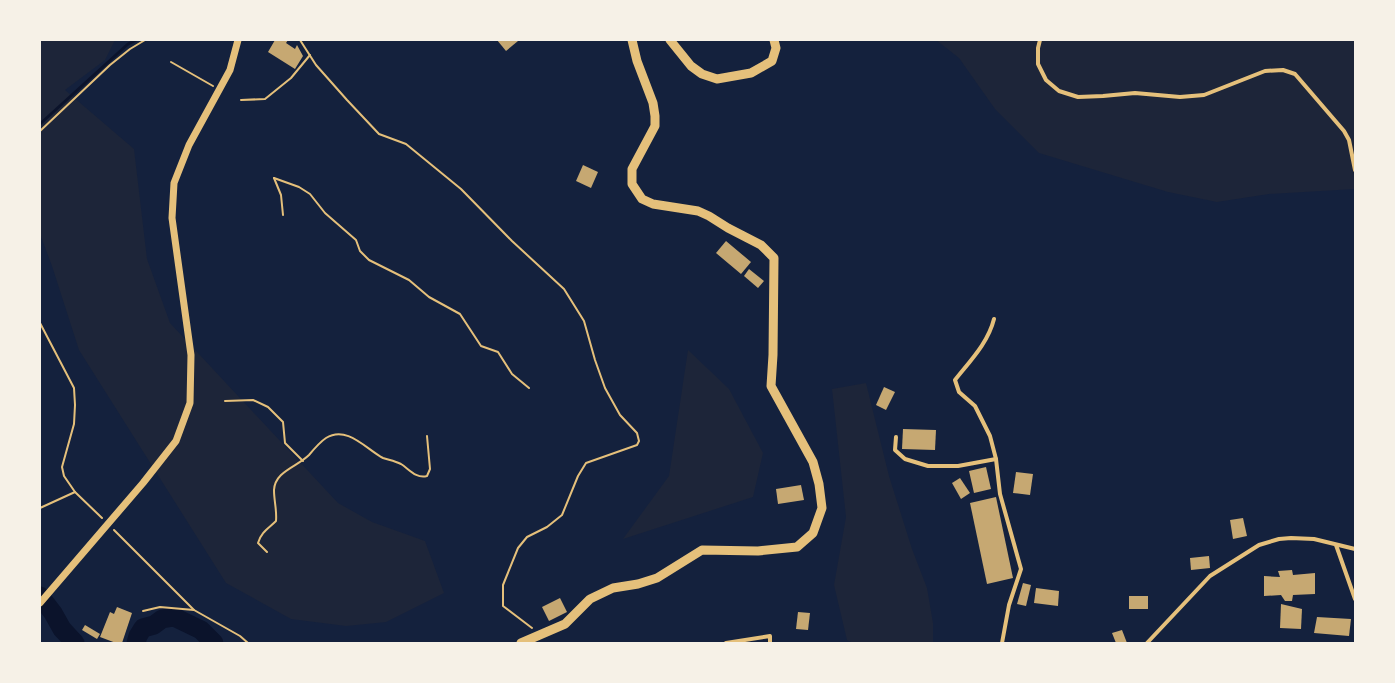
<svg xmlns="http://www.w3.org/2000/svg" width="1395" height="683" font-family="'Nunito Sans',sans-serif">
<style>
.green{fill:#1d2539}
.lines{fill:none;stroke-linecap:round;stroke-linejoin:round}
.stream{stroke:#0b132b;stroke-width:3}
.river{stroke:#0b132b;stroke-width:19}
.building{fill:#c6a872}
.path{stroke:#e5c07b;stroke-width:2}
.minor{stroke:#e5c07b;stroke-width:4}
.tertiary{stroke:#e5c07b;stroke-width:7}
.primary{stroke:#e5c07b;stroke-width:9}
</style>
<rect width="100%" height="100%" fill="#14213d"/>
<g class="green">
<polygon points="40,40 115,40 105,60 65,90 134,149 147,259 170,323 338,503 372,522 425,541 444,593 386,622 346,626 291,619 226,583 79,350 52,266 40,234"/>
<polygon points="936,40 1355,40 1355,189 1269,194 1217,202 1168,192 1039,153 995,109 959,58"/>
<polygon points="688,350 729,389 763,453 753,497 623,539 669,476"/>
<polygon points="866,383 889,476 912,549 927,588 933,623 933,643 853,643 847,640 834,585 846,517 832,389"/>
</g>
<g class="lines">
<polyline class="stream" points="40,124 128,44 136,40"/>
<g class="river">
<polyline points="40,596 53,613 62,629 75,643"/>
<polyline points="136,643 138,636 143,628 154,625 162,619 174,617 201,630 214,643"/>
</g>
</g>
<g class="building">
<polygon points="275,40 288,40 286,43 295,49 297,45 303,56 295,69 268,52"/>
<polygon points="497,40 517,40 518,41 506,51"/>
<polygon points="583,165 598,172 591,188 576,181"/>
<polygon points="726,241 751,262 741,274 716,253"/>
<polygon points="749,269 764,281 758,288 744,276"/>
<polygon points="884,387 895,392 886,410 876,405"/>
<polygon points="903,429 936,430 935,450 902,449"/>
<polygon points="986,467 991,489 974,493 969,471"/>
<polygon points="1016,472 1033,474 1030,495 1013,493"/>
<polygon points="960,478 970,493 961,499 952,483"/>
<polygon points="801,485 804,500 778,504 776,489"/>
<polygon points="996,497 1013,578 987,584 970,503"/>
<polygon points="1243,518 1247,536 1233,539 1230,520"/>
<polygon points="1209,556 1210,568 1191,570 1190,558"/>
<polygon points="1292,570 1293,575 1315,573 1315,594 1293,595 1292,601 1285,601 1281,595 1264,596 1264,576 1280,577 1278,571"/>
<polygon points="1023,583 1031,585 1026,606 1017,604"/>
<polygon points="1036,588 1059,591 1058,606 1034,603"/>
<rect x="1129" y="596" width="19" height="13"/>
<polygon points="560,598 567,612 549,621 542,607"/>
<polygon points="1281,604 1302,609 1301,629 1280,628"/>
<polygon points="117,607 132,613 122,643 116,643 100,637 110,612 114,614"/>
<polygon points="798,612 810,613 808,630 796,629"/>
<polygon points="1317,617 1351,619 1349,636 1314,633"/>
<polygon points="85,625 100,634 97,639 82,630"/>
<polygon points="1122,630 1127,643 1116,643 1112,633"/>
</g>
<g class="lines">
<g class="path">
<polyline points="300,40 316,65 347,100 379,134 406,144 461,189 512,241 564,289 584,321 595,360 605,388 620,415 637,433 639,441 637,445 586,463 578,476 562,515 547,527 527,537 518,548 503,585 503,606 532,628"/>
<polyline points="171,62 213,86"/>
<polyline points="241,100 265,99 291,78 310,55"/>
<polyline points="40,131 110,65 130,49 145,40"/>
<polyline points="274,178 299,187 310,194 325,213 356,240 360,251 369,260 409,280 429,297 460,314 481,346 498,352 512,374 529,388"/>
<polyline points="274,178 281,195 283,215"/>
<polyline points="40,323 74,388 75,405 74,424 62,467 64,476 75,492 102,518"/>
<polyline points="225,401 253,400 268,407 283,422 285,443 303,461"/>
<polyline points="40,508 75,492"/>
<polyline points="114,530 194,610 240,636 248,643"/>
<path d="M267 552 258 543C261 532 269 528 276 521 277 510 274 501 274 490 275 471 297 467 309 455 314 449 320 442 326 438 347 425 366 449 383 458 389 460 395 461 401 464 409 469 416 479 427 476L430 469 427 436"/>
<polyline points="143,611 160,607 194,610"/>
</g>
<g class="minor">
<polyline points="1040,40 1038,48 1038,64 1046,80 1059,91 1078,97 1103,96 1135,93 1180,97 1204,95 1265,71 1283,70 1295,74 1344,131 1349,140 1355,170"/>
<path d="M994 319C988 343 970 361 955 380L959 392 975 406 990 436 996 459 1000 494 1021 569 1009 605 1002 643"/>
<polyline points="896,437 895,450 905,459 928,466 958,466 996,459"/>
<polyline points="1336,545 1355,599"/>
<polyline points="726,643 770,636 770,643"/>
<polyline points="1147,643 1210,576 1259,545 1279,539 1291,538 1314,539 1355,549"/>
</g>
<polyline class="tertiary" points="40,603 143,483 176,441 190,403 191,355 172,218 174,183 189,145 230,70 238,40"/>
<g class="primary">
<polyline points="670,40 691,66 702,74 717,79 751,73 772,61 776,48 774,40"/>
<polyline points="521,643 565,624 590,599 613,588 638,584 657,578 702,550 758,551 797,547 813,533 822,508 819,484 813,462 771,386 773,355 774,258 761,245 728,228 709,216 698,211 653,204 642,199 632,184 632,169 655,126 655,116 653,103 637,61 632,40"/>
</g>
</g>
<rect width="1395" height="683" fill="none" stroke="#f6f1e7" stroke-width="82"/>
</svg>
